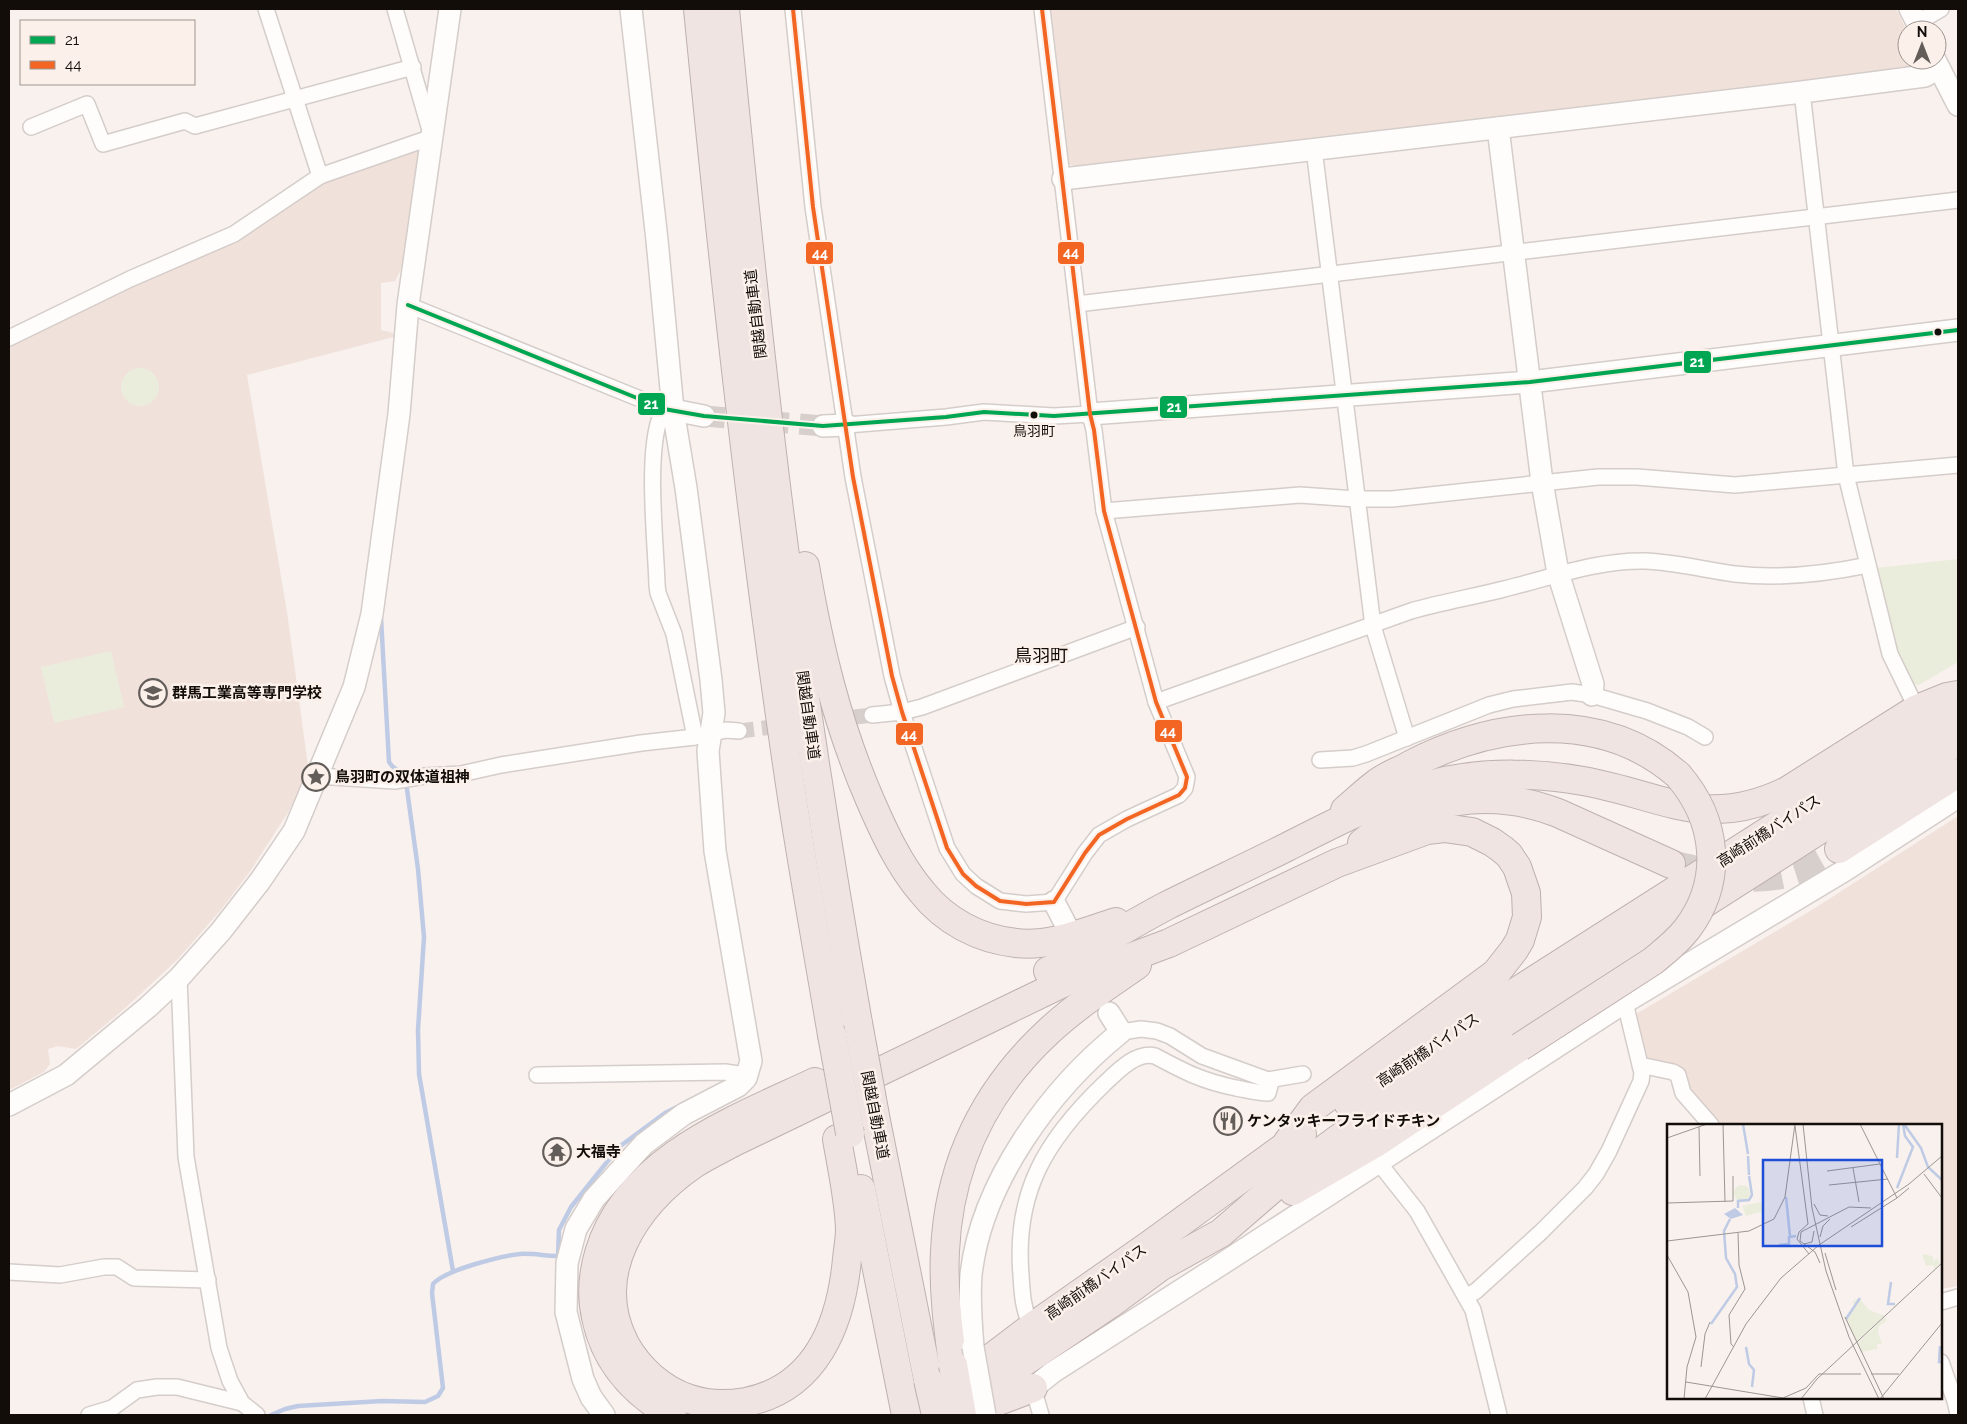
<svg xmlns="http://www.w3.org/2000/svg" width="1967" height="1424" font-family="Raleway,'Noto Sans JP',sans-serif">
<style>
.built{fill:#f1e1db}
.green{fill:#ebeddc}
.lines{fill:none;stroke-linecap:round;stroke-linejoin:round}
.stream{stroke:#bfcbe5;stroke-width:4.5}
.street-tunnel{stroke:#d6cfcc;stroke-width:15;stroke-dasharray:15 8;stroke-linecap:butt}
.secondary-tunnel{stroke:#d6cfcc;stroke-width:21;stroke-dasharray:21 11;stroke-linecap:butt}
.highway-tunnel{stroke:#d6cfcc;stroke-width:28;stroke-dasharray:28 14;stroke-linecap:butt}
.street-casing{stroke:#d4cdc9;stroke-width:18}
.secondary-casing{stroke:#d4cdc9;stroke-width:24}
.highway-casing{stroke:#bfb1ae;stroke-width:30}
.street{stroke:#fefdfc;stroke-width:15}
.secondary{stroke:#fefdfc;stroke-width:21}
.highway{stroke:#f0e4e2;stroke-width:28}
.secondary-bridge-casing{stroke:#d4cdc9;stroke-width:24;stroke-linecap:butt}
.highway-bridge-casing{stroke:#bfb1ae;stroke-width:30;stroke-linecap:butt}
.secondary-bridge{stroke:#fefdfc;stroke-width:21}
.highway-bridge{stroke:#f0e4e2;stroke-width:28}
.bus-1-casing{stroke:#fcf0ea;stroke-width:8}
.bus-2-casing{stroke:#fcf0ea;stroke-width:8}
.bus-1{stroke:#00a651;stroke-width:4}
.bus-2{stroke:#f26522;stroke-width:4}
.bus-dot{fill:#130d0a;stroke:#fcf0ea;stroke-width:2}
.labels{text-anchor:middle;stroke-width:5;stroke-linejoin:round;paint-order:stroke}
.bus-label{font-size:14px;fill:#130d0a;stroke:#fcf0ea}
.street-label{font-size:15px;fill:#130d0a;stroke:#fcf0ea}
.poi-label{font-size:15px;font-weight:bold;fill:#130d0a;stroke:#fcf0ea;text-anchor:start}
.quarter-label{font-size:18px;fill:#130d0a;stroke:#fcf0ea}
.inset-river{fill:none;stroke:#bfcbe5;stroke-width:2.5}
.inset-road{fill:none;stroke:#9c9693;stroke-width:1}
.view{fill:#1d4ed8;fill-opacity:0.15;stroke:#1d4ed8;stroke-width:2.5}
.inset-edge{fill:none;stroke:#130d0a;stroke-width:2.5}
.line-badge{stroke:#fcf0ea;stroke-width:2}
.badge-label{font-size:14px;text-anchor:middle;font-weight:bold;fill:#fff}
</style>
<rect width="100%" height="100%" fill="#f8f1ee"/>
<g class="built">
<polygon points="1050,9 1896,9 1907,31 1907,60 1917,60 1914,67 1080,168 1068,164"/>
<polygon points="422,147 405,262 395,281 381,283 381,330 401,335 247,375 287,612 309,773 287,814 251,870 220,911 176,961 123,1010 76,1049 58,1046 48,1049 50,1064 44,1072 9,1090 9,344 321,181"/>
<polygon points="1958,816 1958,1286 1941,1289 1941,1125 1717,1125 1690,1095 1683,1068 1651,1060 1642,1055 1631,1017 1815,908"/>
</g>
<g class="green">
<circle cx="140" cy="387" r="19"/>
<polygon points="1958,559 1958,662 1919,685 1910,683 1900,663 1876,568"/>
<polygon points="111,651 124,707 54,723 41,667"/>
</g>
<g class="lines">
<g class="stream">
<polyline points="381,618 389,762 392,766 404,775"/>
<polyline points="406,782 418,869 424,937 418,1030 419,1074 453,1271"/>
<path d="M271 1415 285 1409 298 1406 382 1401 425 1402 438 1396 443 1388 432 1293 433 1284C445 1270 501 1256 520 1254 532 1253 546 1256 558 1256L559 1230 571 1207 619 1147 665 1113 677 1107"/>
</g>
<polyline class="street-tunnel" points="739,731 872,715"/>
<polyline class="secondary-tunnel" points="704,416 823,426"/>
<path class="highway-tunnel" d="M1671 864C1713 874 1755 885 1797 871 1812 865 1825 857 1839 849"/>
<defs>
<g id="street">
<polyline points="266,9 320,176"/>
<polyline points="793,9 813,207 853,477 892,676 902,712 947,848 963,874 976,886 1000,901 1026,904 1054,902 1085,853 1099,835 1127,819 1179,795 1185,788 1187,777 1156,702 1104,511 1094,430 1090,414 1042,9"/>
<polyline points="1917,23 1941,9"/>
<polyline points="1802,92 1846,475 1890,654 1911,697"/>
<polyline points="31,127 87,104 103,144 185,121 195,126 413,67"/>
<polyline points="1314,149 1373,626 1407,738"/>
<polyline points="1077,304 1958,200"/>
<polyline points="408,305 655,405 673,410"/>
<polyline points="9,338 130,279 234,234 320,176 432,137 395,9"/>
<path d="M664 409C644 442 656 543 657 585L658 593 674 634 695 737"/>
<polyline points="847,425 946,417 984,412 1054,416 1090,414"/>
<polyline points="1104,511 1300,495 1356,499 1392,499 1598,477 1637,477 1735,485 1958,465"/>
<path d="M1156 702 1411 611C1442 602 1473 597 1504 589 1550 578 1596 560 1645 561 1675 562 1705 570 1735 574 1779 579 1825 574 1868 565"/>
<polyline points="872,715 902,712 922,707 1137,627"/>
<polyline points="1320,760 1353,758 1366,754 1489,705 1513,699 1572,692 1592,695 1647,711 1688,727 1705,737"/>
<polyline points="318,776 394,781 425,776 461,774 501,765 641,743 695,737 726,730 739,731"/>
<polyline points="179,978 186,1157 219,1348 230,1381 242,1403 257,1415"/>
<polyline points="1121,1032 1141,1029 1157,1031 1170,1036 1202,1056 1268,1080 1303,1074"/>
<polyline points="1640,1065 1673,1072 1678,1075 1683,1093 1711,1125"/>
<polyline points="537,1075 725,1072 738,1074 746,1078"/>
<polyline points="1379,1163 1417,1211 1473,1310 1499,1415"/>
<polyline points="9,1272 60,1275 104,1267 117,1267 134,1278 208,1280"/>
<polyline points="1466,1297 1476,1291 1541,1232 1585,1188 1596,1174 1609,1151 1641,1081 1642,1073 1627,1011 1622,1004"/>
<polyline points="1941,1302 1958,1297"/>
<path d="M1032 1327C1023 1311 1022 1293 1021 1275 1014 1192 1046 1140 1104 1084 1117 1072 1136 1051 1155 1056 1185 1072 1202 1081 1236 1088 1247 1090 1257 1093 1268 1093L1270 1086 1268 1080"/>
<polyline points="1941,1362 1955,1401 1958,1414"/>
<polyline points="1033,1388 1041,1415"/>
<polyline points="1811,1398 1815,1415"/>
<polyline points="89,1415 112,1408 137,1390 157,1387 177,1387 242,1403"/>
</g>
<g id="secondary">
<polyline points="1910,9 1921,30"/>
<polyline points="1935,60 1958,105"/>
<polyline points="1498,128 1542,482 1558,573 1593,684 1592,695"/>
<polyline points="1063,179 1802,92 1925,76 1939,68"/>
<polyline points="673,410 704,416"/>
<polyline points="1090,414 1530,382 1958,330"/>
<polyline points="823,426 847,425"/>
<polyline points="1054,902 1067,927"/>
<polyline points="9,1105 66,1075 148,1007 179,978 221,931 260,881 294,831 354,687 372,614 399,414 408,305 450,9"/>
<path d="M973 1347C971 1323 969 1299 971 1275 981 1183 1050 1089 1121 1032L1109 1013"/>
<polyline points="1033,1388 1053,1372 1211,1271 1622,1004 1847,869 1958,797"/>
<polyline points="604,1415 591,1397 583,1379 566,1312 567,1263 576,1229 594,1199 644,1144 684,1114 738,1086 746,1078 751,1061 715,851 708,751 714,713 711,680 686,488 673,410 657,240 631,9"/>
</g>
<g id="highway">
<path d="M698 9C724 274 753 540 793 804 805 881 819 958 832 1035"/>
<path d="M725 9C741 176 758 343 779 510 801 682 828 853 858 1023"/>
<path d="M805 566C819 648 837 724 870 800 884 832 899 865 922 892 945 921 979 939 1016 943 1050 947 1084 932 1116 922"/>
<path d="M1345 810C1356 801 1366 791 1377 783 1387 775 1400 771 1410 765 1495 721 1601 708 1678 775"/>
<path d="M1362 843C1417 798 1491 787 1558 813L1671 864"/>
<polyline points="1839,849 1958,773"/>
<path d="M1048 971C1088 952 1126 927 1166 906 1206 886 1247 867 1287 847 1336 822 1391 793 1445 781 1489 772 1539 773 1583 781 1663 795 1704 831 1787 791L1915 710 1947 697 1958 695"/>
<polyline points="1348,1103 1494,1006 1958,710"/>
<polyline points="876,1121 928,1380"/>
<path d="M837 1139C842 1169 849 1199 850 1229 850 1239 848 1249 847 1259 841 1324 816 1388 746 1402 728 1405 707 1405 690 1399 662 1390 639 1369 625 1344 588 1273 636 1204 694 1164 706 1156 721 1149 734 1142L1065 982 1169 943 1337 863 1427 830 1444 828 1472 832 1492 842 1502 849 1509 855 1517 867 1526 893 1527 917 1520 940 1514 950 1496 973 1313 1108 1287 1143"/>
<polyline points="861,1189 906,1415"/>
<polyline points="1293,1191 1374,1144 1520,1047"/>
<path d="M953 1365C948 1327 943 1289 945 1251 949 1163 984 1091 1049 1031 1076 1006 1107 986 1137 965"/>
<polyline points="961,1411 1018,1366 1110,1304 1160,1267 1221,1233 1281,1181 1387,1103 1503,1032 1958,741"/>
<polyline points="977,1412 993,1403 1033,1388"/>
<path d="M672 1415C634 1393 605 1362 596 1317 591 1296 593 1274 599 1253 627 1159 734 1120 815 1082"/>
<polyline points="916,1415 1032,1327 1148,1246 1302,1134"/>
</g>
</defs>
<use href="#street" class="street-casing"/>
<use href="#secondary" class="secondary-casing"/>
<use href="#highway" class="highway-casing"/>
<use href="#street" class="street"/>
<use href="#secondary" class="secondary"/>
<use href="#highway" class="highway"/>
<defs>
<polyline id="secondary-bridge" points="973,1347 985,1415"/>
<g id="highway-bridge">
<polyline points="858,1023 876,1121"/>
<polyline points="832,1035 850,1133"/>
<path d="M1520 1047 1653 961C1665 951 1677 942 1687 929 1724 880 1717 820 1678 775"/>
<polyline points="953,1365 962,1415"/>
<polyline points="928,1380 936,1415"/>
</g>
</defs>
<use href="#secondary-bridge" class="secondary-bridge-casing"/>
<use href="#highway-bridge" class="highway-bridge-casing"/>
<use href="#secondary-bridge" class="secondary-bridge"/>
<use href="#highway-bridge" class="highway-bridge"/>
<defs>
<polyline id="bus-1" points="408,305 664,409 704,416 823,426 946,417 984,412 1054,416 1530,382 1958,330"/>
<polyline id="bus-2" points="793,9 813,207 853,477 892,676 902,712 947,848 963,874 976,886 1000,901 1026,904 1054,902 1085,853 1099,835 1127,819 1179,795 1185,788 1187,777 1156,702 1104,511 1094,430 1090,414 1042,9"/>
</defs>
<use href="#bus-1" class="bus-1-casing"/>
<use href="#bus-2" class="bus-2-casing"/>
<use href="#bus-1" class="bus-1"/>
<use href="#bus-2" class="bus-2"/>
</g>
<defs>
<symbol id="university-ring" viewBox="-11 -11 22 22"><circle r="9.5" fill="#fcf0ea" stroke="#635d5a" stroke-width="1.5"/><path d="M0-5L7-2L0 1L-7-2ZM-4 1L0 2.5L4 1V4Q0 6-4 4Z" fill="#635d5a"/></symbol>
<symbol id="sight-ring" viewBox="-11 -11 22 22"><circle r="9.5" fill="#fcf0ea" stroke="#635d5a" stroke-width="1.5"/><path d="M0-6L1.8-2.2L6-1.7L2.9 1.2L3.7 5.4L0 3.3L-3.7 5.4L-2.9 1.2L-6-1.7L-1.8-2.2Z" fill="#635d5a"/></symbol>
<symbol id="restaurant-ring" viewBox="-11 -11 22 22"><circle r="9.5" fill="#fcf0ea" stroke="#635d5a" stroke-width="1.5"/><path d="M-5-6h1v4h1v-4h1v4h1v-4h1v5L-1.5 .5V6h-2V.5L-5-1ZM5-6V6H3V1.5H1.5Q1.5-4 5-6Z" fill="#635d5a"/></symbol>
<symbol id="temple-ring" viewBox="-11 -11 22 22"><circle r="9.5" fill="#fcf0ea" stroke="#635d5a" stroke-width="1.5"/><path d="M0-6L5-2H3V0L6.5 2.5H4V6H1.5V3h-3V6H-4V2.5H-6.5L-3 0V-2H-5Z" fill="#635d5a"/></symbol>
</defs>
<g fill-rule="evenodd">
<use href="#university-ring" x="137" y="677" width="32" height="32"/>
<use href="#sight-ring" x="300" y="761" width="32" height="32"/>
<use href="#restaurant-ring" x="1212" y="1105" width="32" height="32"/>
<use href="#temple-ring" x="541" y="1136" width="32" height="32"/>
</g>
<g class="bus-dot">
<circle cx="1938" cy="332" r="4.5"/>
<circle cx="1034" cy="415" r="4.5"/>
</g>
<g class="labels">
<g class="bus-label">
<text x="1034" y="436">鳥羽町</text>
</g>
<g class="street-label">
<text transform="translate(756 314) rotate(-97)" y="5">関越自動車道</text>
<text transform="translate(808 715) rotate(82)" y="5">関越自動車道</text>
<text transform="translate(1769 831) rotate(-33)" y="5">高崎前橋バイパス</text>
<text transform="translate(1428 1050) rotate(-34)" y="5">高崎前橋バイパス</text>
<text transform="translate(875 1115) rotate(79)" y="5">関越自動車道</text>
<text transform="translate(1096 1282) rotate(-35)" y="5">高崎前橋バイパス</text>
</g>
<g class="poi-label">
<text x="172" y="698">群馬工業高等専門学校</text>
<text x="335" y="782">鳥羽町の双体道祖神</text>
<text x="1247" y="1126">ケンタッキーフライドチキン</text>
<text x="576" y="1157">大福寺</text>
</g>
<g class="quarter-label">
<text x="1041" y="662">鳥羽町</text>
</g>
</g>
<g transform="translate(1667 1124)">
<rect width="275" height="275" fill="#f8f1ee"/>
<path d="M67 69a8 8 0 1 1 16 0a8 8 0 1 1-16 0ZM94 78 97 87 79 92 75 82ZM259 130 266 133 267 139 269 134 273 139 267 145V141L259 142 255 131ZM192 174 202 186 218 192 189 218 179 195 189 182 185 178ZM218 193 220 197 212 202 211 209 215 220H210V225L194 228 190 220Z" fill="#ebeddc"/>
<path d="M68 84 76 91 64 95 57 90Z" fill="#bfcbe5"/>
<path class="inset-river" d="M76 0 81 30M237 0 254 24 261 43 275 56M81 32 82 51M230 34 232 0M230 64 246 23 238 12 236 0M119 73 123 112M71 84V77L82 76 85 71 82 52M112 121 122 120V113L129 112M224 158 221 180H228M179 195 193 174M44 200 70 163 68 150 59 134 57 107 63 95M273 222 272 238H275M79 223 82 240 87 246 85 263"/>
<path class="inset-road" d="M56 0 58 78M136 0 145 84 159 147 182 213 212 275M128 2 141 100 132 108 130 115 142 130M32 3 33 52M0 14 40 0M186 44 192 78M160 47 213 40M257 50 275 74M162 61 221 55M230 74 242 64M0 79 66 77V52M147 80 153 91 161 92M184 103 230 74 193 0M153 113 156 102 163 95M0 117 82 107 107 95 118 73 128 0M137 120 145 118 147 107M158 129 169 166M0 131 21 168 29 213 20 243 17 275M153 139 148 128 133 117 134 108 182 83 204 84M178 193 217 275M67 223 64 220 62 191 78 165 72 141 71 109M34 243 38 210 43 198M204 250H232M19 258 116 274 139 264 152 250H194M38 275 79 200 114 154 152 121 242 60 275 32M134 275 150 255 275 139M213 275 275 199"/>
<path class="view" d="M96 36H215V122H96Z"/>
<rect width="275" height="275" class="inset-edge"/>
</g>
<g class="line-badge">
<rect x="1057" y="241" width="28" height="24" rx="5" fill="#f26522"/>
<rect x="805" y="241" width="29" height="24" rx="5" fill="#f26522"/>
<rect x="1683" y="350" width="29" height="24" rx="5" fill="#00a651"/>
<rect x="637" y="392" width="29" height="24" rx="5" fill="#00a651"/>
<rect x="1159" y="395" width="29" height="24" rx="5" fill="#00a651"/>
<rect x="1154" y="719" width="29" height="24" rx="5" fill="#f26522"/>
<rect x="895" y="722" width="29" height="24" rx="5" fill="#f26522"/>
</g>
<g class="badge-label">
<text x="1071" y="257">44</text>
<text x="820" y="258">44</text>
<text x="1697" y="367">21</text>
<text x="651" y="409">21</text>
<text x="1174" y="412">21</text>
<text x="1168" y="736">44</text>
<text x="909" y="739">44</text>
</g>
<rect width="1967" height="1424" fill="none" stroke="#130d0a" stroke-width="20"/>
<rect x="20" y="20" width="175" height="65" fill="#fcf0ea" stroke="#9f9590"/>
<rect x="30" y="36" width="25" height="8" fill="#00a651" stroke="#9f9590"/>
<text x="65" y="45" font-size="15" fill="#130d0a">21</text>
<rect x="30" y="61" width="25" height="8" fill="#f26522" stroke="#9f9590"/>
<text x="65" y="70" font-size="15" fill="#130d0a">44</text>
<g transform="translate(1922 45)"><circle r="24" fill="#fcf0ea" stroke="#9f9590"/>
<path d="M0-4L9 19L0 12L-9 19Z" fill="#635d5a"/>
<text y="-8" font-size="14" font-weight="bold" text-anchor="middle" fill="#130d0a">N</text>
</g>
</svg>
